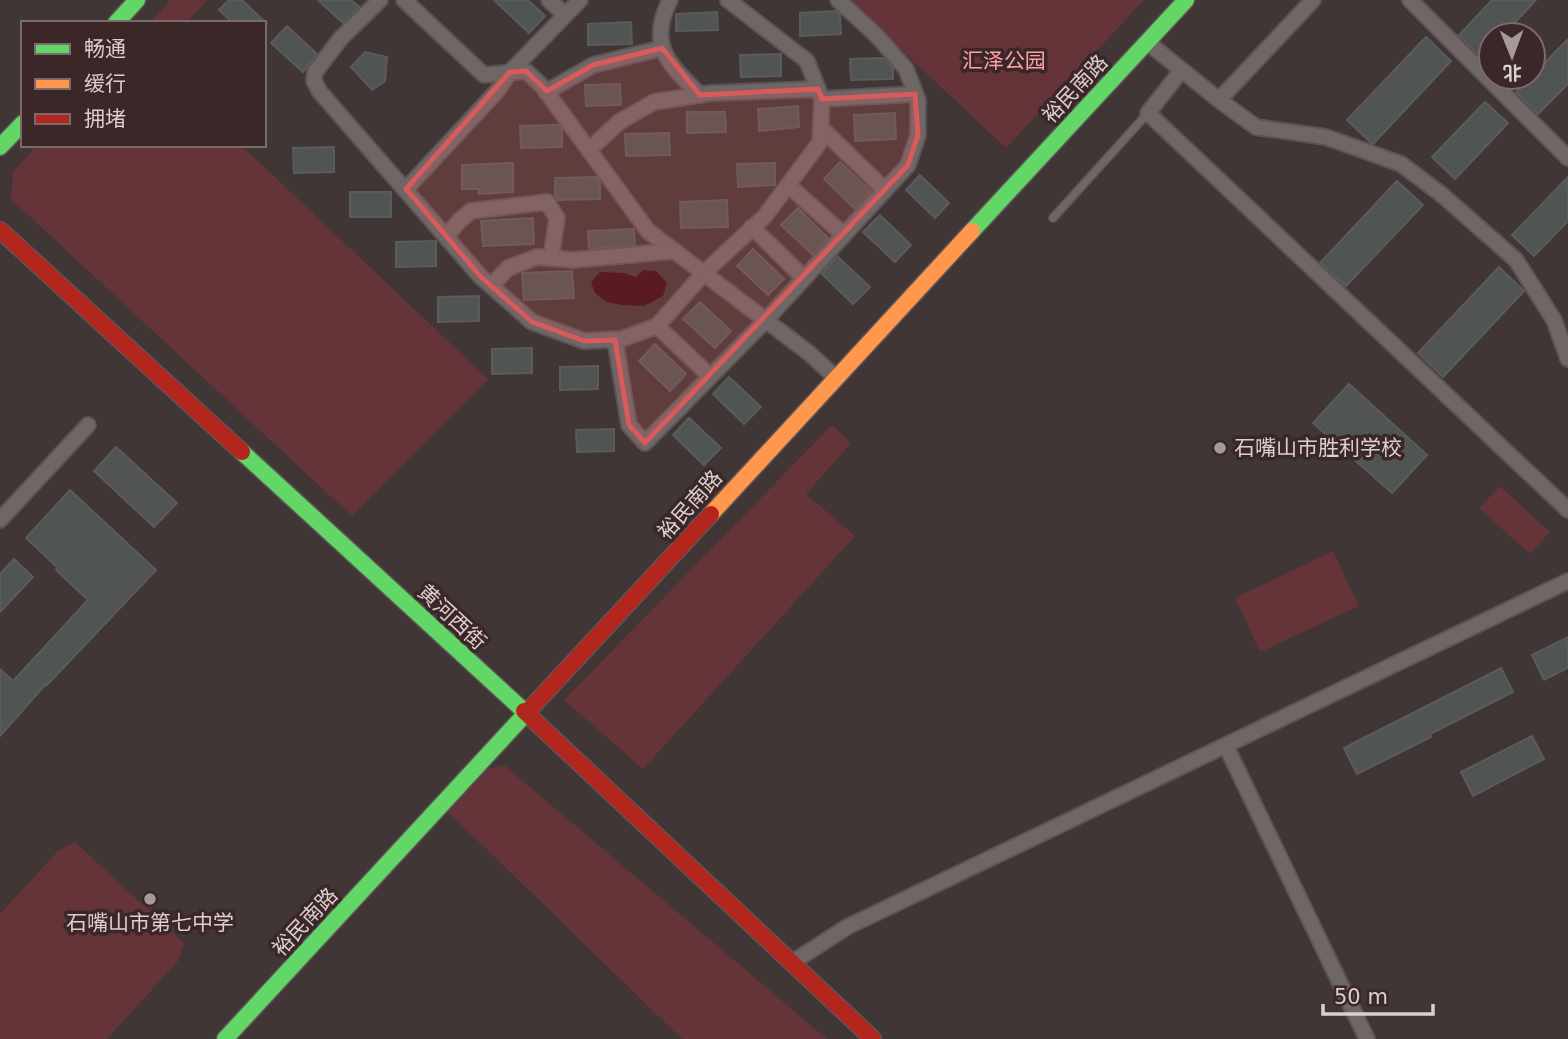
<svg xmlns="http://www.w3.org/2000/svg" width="1568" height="1039" font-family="'DejaVu Sans','Noto Sans SC',sans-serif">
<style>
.green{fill:#653438}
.water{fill:#3a0a12}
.building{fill:#505452;stroke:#5b5b5a;stroke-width:2}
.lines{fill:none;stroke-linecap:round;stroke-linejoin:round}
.lane-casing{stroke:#5e5455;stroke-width:10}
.street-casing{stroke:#5e5455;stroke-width:18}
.fast-casing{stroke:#5e5455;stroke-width:19}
.slow-casing{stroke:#5e5455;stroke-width:19}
.jam-casing{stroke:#5e5455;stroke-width:19}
.lane{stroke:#6f6666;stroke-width:7}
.street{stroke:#6f6666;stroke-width:14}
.fast{stroke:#63d668;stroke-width:16}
.slow{stroke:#ff974d;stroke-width:16}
.jam{stroke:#b3261e;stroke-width:16}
.marked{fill:#d85a5a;fill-opacity:0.2;stroke:#d85a5a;stroke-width:5;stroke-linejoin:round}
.poi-dot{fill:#a69999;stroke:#3b2728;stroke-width:2.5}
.labels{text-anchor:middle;stroke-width:7;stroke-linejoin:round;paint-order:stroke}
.park-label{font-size:21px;fill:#fca1a5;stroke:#3b2728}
.street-label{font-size:21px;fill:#dccfcf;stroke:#3b2728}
.poi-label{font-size:21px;fill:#dccfcf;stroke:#3b2728;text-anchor:start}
</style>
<rect width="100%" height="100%" fill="#413636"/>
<g class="green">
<polygon points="170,0 207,0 186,23 150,23"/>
<polygon points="848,0 1144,0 1006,148"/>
<polygon points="37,145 241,145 488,379 352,516 11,199 13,172"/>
<polygon points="832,425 851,443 806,494 855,536 643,769 564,700"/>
<polygon points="1500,486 1550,532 1530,554 1479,508"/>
<polygon points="1333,551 1359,606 1260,652 1235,598"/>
<polygon points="504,765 827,1039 682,1039 442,806 479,771"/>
<polygon points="75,842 184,943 178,961 107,1039 0,1039 0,914 58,851"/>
</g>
<polygon class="water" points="643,270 656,271 667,283 663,296 644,306 622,305 606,302 595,293 591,282 600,272 624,273 636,277"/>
<g class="building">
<polygon points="229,0 242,0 266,23 233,23 219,10"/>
<polygon points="318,0 351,0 359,7 343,23"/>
<polygon points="494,0 528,0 545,16 529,33"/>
<polygon points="1492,0 1536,0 1503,35 1491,35 1491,47 1481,58 1459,35"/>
<polygon points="836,11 840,15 841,34 800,36 800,13"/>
<polygon points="717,12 718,30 676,31 676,14"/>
<polygon points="631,22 632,44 588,45 588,24"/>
<polygon points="287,26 317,54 303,72 271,43"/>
<polygon points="1426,37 1451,61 1373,144 1371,143 1347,120"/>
<polygon points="1568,39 1568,84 1538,114 1516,92 1531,77 1533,77 1533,75"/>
<polygon points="365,52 387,57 385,81 372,90 351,67"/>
<polygon points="781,54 781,76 741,77 740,55"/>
<polygon points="883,58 893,68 893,79 851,80 850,59"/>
<polygon points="620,84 621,105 586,106 585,85"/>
<polygon points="1485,102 1508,123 1455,179 1432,157"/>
<polygon points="798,106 799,127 759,131 758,109"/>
<polygon points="687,112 725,112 726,132 687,133"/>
<polygon points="895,113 896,139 855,141 854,115"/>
<polygon points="558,125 562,129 562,147 521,148 520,126"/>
<polygon points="669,133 670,155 626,156 625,134"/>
<polygon points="334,147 334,172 294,173 293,148"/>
<polygon points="840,162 871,191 855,209 824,179"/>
<polygon points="513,163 513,192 479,194 479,189 462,189 462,165"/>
<polygon points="775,163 775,185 738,187 737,164"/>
<polygon points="920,175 949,203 935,218 906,190"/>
<polygon points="597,177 600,181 600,199 557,200 555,197 555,178"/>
<polygon points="1568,177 1568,221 1534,256 1512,235"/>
<polygon points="1397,181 1423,205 1346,286 1320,263"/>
<rect x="350" y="192" width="41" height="25"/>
<polygon points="727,200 728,227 681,228 680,202"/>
<polygon points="798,208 828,238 813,255 781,225"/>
<polygon points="880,215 911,245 895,262 863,232"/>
<polygon points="533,218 534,244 483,246 481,221"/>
<polygon points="634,229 635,245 589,249 588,231"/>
<polygon points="436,241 436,266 396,267 396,242"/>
<polygon points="753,249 784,279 768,295 737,266"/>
<polygon points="837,256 870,287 853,304 822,274"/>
<polygon points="1499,267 1524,291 1443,377 1418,353"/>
<polygon points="572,271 574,298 524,300 522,273"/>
<polygon points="479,296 479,321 438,322 438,297"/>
<polygon points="700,302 731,331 715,348 683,319"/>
<polygon points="655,344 686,374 670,391 639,361"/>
<polygon points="532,348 532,373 492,374 492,349"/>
<polygon points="598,366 598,389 560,390 560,367"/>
<polygon points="729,377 761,407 744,424 713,394"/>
<polygon points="1349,384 1427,455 1392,493 1313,423"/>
<polygon points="689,418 721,448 704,465 673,435"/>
<polygon points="614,429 614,451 577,452 576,430"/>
<polygon points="116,447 177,503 154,527 94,471"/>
<polygon points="70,490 156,570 47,685 46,684 0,736 0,669 13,681 88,600 56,570 58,568 26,538"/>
<polygon points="14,559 33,577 0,612 0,574"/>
<polygon points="1568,637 1568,668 1544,680 1532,655"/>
<polygon points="1501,668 1513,692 1430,734 1431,737 1357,774 1344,748"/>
<polygon points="1532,736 1544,759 1473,796 1461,772"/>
</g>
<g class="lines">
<defs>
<polyline id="lane" points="1053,218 1148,113"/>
<g id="street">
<polyline points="380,0 341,38 315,72 314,81 320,92 480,276 532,322 584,341 622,339 657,326 704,273 765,216 820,142 822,99 807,61 728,0"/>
<polyline points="404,0 484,75 526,71 543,87 648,231 809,353 835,377"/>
<polyline points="549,0 565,15"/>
<path d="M670 0C647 45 669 64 700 95"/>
<polyline points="1410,0 1568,158"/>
<polyline points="1147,42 1219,100 1256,127 1326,137 1401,164 1441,194 1516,260 1554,320 1568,359"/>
<polyline points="1181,71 1148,113 1568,510"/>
<polyline points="546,92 593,65 662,48"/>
<polyline points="822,99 915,94"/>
<polyline points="1219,100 1313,0"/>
<polyline points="821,128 885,190"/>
<polyline points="589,150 619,122 654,102 711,93 818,89"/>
<polyline points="788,185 844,235"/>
<polyline points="406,189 497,91 510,72 580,0"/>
<polyline points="752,227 804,278"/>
<polyline points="446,237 459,221 471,211 547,202 557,218 551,258"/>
<polyline points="491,286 508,268 537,257 573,260 675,251"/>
<polyline points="657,326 710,376"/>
<polyline points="615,340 629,425 645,443 766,320 908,165 918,135 918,100 906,69 877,36 838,0"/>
<polyline points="0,520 88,425"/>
<polyline points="1226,746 1367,1039"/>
<polyline points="793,962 847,927 1568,581"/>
</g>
<g id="fast">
<polyline points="116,23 137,0"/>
<polyline points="0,147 23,123"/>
<polyline points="972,231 1186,0"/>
<polyline points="242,452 524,711"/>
<polyline points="225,1039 530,709"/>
</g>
<polyline id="slow" points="711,514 972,231"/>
<g id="jam">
<polyline points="0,230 242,452"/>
<polyline points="530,709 711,514"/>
<polyline points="524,711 873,1039"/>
</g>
</defs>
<use href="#lane" class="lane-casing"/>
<use href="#street" class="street-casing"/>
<use href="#fast" class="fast-casing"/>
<use href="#slow" class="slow-casing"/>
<use href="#jam" class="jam-casing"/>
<use href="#lane" class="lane"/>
<use href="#street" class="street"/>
<use href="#fast" class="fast"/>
<use href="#slow" class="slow"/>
<use href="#jam" class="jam"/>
</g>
<path class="marked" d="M662 48 700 95 818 89 822 99 915 94 918 135 908 165 645 443 629 425 615 340 584 341 532 322 480 276 406 189 510 72 526 71 547 91 593 65Z"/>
<g class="poi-dot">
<circle cx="1220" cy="448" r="7"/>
<circle cx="150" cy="899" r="7"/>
</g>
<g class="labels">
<g class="park-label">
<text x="1004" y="68">汇泽公园</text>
</g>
<g class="street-label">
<text transform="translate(1075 89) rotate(-47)" y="7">裕民南路</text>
<text transform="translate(690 505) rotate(-48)" y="7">裕民南路</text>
<text transform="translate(452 617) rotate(43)" y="7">黄河西街</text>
<text transform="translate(305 922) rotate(-47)" y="7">裕民南路</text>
</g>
<g class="poi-label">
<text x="1234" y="455">石嘴山市胜利学校</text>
<text x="150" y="930" text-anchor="middle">石嘴山市第七中学</text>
</g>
</g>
<rect x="21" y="21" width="245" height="126" fill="#3b2728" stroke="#7b6a6b" stroke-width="2"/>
<rect x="35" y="44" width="35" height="10" fill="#63d668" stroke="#7b6a6b" stroke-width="2"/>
<text x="84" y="56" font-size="21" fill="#dccfcf">畅通</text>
<rect x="35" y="79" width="35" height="10" fill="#ff974d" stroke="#7b6a6b" stroke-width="2"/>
<text x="84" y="91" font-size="21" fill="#dccfcf">缓行</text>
<rect x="35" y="114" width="35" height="10" fill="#b3261e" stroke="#7b6a6b" stroke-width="2"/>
<text x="84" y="126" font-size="21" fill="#dccfcf">拥堵</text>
<g transform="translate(1512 56) rotate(179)"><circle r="33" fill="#3b2728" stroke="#7b6a6b" stroke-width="2"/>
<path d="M0-5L12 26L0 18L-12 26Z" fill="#a69999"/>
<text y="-10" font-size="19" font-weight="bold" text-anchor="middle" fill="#dccfcf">北</text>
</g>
<path d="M1323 1004v10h110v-10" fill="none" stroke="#dccfcf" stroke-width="3.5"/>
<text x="1334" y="1004" font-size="21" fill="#dccfcf" stroke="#3b2728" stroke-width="5" paint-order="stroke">50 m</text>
</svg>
